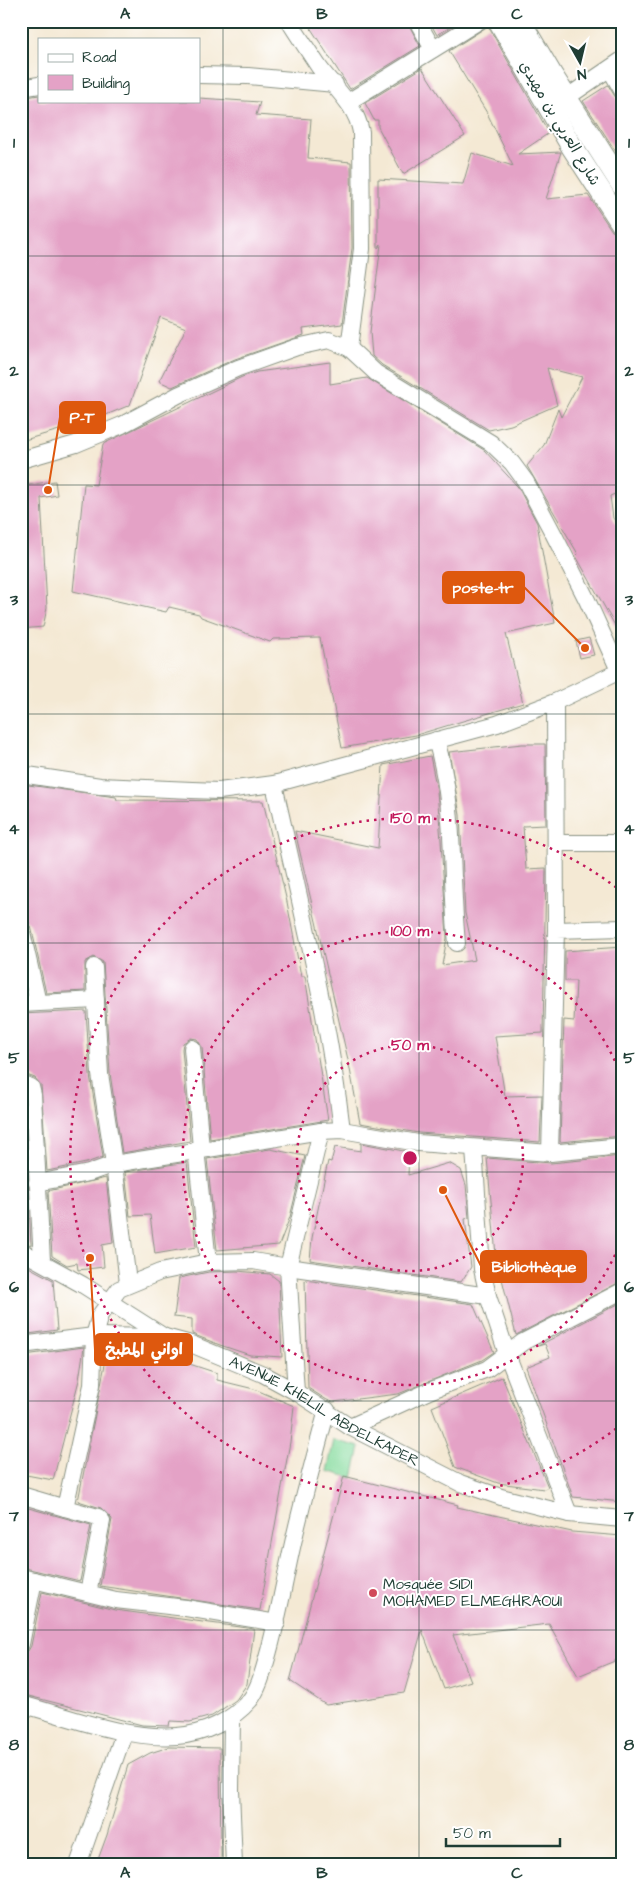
<svg xmlns="http://www.w3.org/2000/svg" width="643" height="1886" font-family="'Architects Daughter','Playpen Sans Arabic',sans-serif">
<style>
.green{fill:#87dc9f;stroke:#538c6a}
.building{fill:#e4a2c6}
.lines{fill:none;stroke-linecap:round;stroke-linejoin:round}
.minor-casing{stroke:#8a9384;stroke-width:18}
.major-casing{stroke:#8a9384;stroke-width:23}
.minor{stroke:#fff;stroke-width:16}
.major{stroke:#fff;stroke-width:21}
.grid{fill:none;stroke:#1f3d34;stroke-width:1;stroke-opacity:0.55}
.ring{fill:none;stroke:#c2185b;stroke-width:2.5;stroke-dasharray:2.5 5}
.poi-dot{fill:#d1495b;stroke:#fff;stroke-width:2}
.labels{text-anchor:middle;stroke-width:4;stroke-linejoin:round;paint-order:stroke}
.street-label{font-size:15px;fill:#1f3d34;stroke:#fff}
.poi-label{font-size:15px;fill:#1f3d34;stroke:#fff;text-anchor:start}
.centre{fill:#c2185b;stroke:#fff;stroke-width:2.5}
.ring-label{font-size:15px;text-anchor:middle;font-weight:bold;fill:#c2185b;stroke:#fff;stroke-width:4;stroke-linejoin:round;paint-order:stroke}
.leader{fill:none;stroke:#de580e;stroke-width:2}
.callout-dot{fill:#de580e;stroke:#fff;stroke-width:2}
.callout{fill:#de580e;stroke:#de580e;stroke-width:2}
.callout-label{font-size:16px;text-anchor:middle;font-weight:bold;fill:#fff}
.neatline{fill:none;stroke:#1f3d34;stroke-width:2}
.grid-label{font-size:16px;text-anchor:middle;font-weight:bold;fill:#1f3d34}
</style>
<rect width="100%" height="100%" fill="#fff"/>
<filter id="ink" filterUnits="userSpaceOnUse"><feTurbulence type="fractalNoise" baseFrequency=".02" numOctaves="2"/><feDisplacementMap in="SourceGraphic" scale="10" xChannelSelector="R" yChannelSelector="G"/><feConvolveMatrix kernelMatrix="1 2 1 2 8 2 1 2 1" color-interpolation-filters="sRGB"/></filter>
<filter id="wash" filterUnits="userSpaceOnUse"><feTurbulence type="fractalNoise" baseFrequency=".0096" numOctaves="4" result="noise"/><feDisplacementMap in="SourceGraphic" scale="20" xChannelSelector="R" yChannelSelector="G"/><feGaussianBlur stdDeviation="1.12" result="paint"/><feColorMatrix in="noise" values="0 0 0 0 0 0 0 0 0 0 0 0 0 0 0 0 0 1.4 0 .05"/><feComposite in="paint" operator="in"/></filter>
<g filter="url(#wash)">
<rect width="100%" height="100%" fill="#f4e9d4"/>
<polygon class="green" points="334,1440 360,1447 353,1478 327,1471"/>
<g id="blocks">
<g class="building">
<polygon points="306,21 407,21 420,46 350,89"/>
<polygon points="429,21 460,21 437,35"/>
<polygon points="488,26 549,133 518,154 561,152 546,199 588,195 612,231 622,236 622,491 610,496 613,518 622,532 622,638 576,556 578,554 527,466 544,445 558,409 561,417 582,377 547,368 557,405 511,425 489,430 382,365 372,356 370,332 381,244 378,248 378,179 463,184 472,153 513,166 487,113 449,51"/>
<polygon points="422,68 465,136 403,174 378,127 378,120 374,120 365,103"/>
<polygon points="608,85 622,108 622,161 583,101"/>
<polygon points="39,95 39,101 199,101 199,98 260,102 256,115 311,119 308,158 351,162 352,248 342,324 303,329 304,335 235,359 172,387 159,381 186,328 161,318 130,405 94,420 21,441 21,98"/>
<polygon points="330,362 330,384 367,378 484,450 518,487 537,523 555,623 506,634 523,703 416,735 342,748 320,638 273,639 270,642 201,617 199,614 169,607 166,612 73,591 84,484 96,485 103,444 242,377 257,372"/>
<polygon points="55,481 57,495 41,498 47,608 43,627 21,629 21,486"/>
<polygon points="589,638 594,655 580,658 576,641"/>
<polygon points="522,744 545,744 546,825 523,826 526,869 546,868 543,1033 495,1036 505,1096 542,1095 540,1142 419,1133 360,1123 349,1064 295,831 378,848 383,765 430,756 437,791 441,841 447,938 442,965 475,960 465,913 460,815 449,752"/>
<polygon points="21,784 116,797 117,800 263,801 287,902 301,976 305,976 328,1120 210,1139 202,1047 197,1039 191,1038 183,1043 182,1049 190,1141 122,1153 110,1073 103,962 94,957 85,962 85,991 46,993 31,926 28,921 21,918"/>
<polygon points="622,947 622,1136 560,1142 564,1020 574,1021 576,981 565,981 565,951"/>
<polygon points="86,1011 90,1075 103,1157 86,1163 47,1171 41,1085 35,1078 21,1073 21,1014"/>
<polygon points="21,1094 23,1096 31,1245 21,1241"/>
<polygon points="361,1143 409,1152 408,1175 449,1163 461,1170 466,1185 469,1218 465,1219 471,1267 461,1282 310,1260 312,1238 328,1161 331,1162 335,1147 361,1151"/>
<polygon points="270,1149 305,1156 290,1217 279,1245 217,1250 207,1159"/>
<polygon points="622,1156 622,1281 516,1335 496,1255 487,1158 551,1163"/>
<polygon points="187,1162 196,1247 155,1254 150,1215 130,1216 125,1172"/>
<polygon points="106,1178 113,1243 102,1245 104,1267 78,1270 77,1263 67,1265 52,1256 48,1191"/>
<polygon points="21,1263 53,1280 57,1330 21,1335"/>
<polygon points="237,1271 270,1274 279,1281 282,1357 250,1355 220,1345 192,1334 192,1319 174,1317 179,1278 209,1272"/>
<polygon points="305,1280 473,1304 494,1352 482,1360 398,1394 333,1402 327,1400 308,1388"/>
<polygon points="622,1302 622,1502 573,1497 526,1367 550,1357 545,1344 538,1346"/>
<polygon points="84,1347 79,1380 53,1480 21,1474 21,1375 25,1355"/>
<polygon points="131,1347 163,1348 165,1356 217,1373 217,1380 254,1389 294,1406 290,1442 260,1610 100,1586 112,1519 101,1508 78,1501 108,1349 130,1351"/>
<polygon points="502,1377 548,1487 544,1489 498,1483 455,1467 432,1407"/>
<polygon points="344,1476 458,1505 457,1507 572,1532 622,1536 622,1658 578,1676 549,1624 453,1635 471,1681 444,1689 422,1630 404,1693 326,1705 290,1681"/>
<polygon points="21,1506 91,1525 80,1581 21,1567"/>
<polygon points="42,1592 115,1610 254,1629 247,1684 236,1700 212,1716 190,1722 170,1721 169,1726 142,1725 21,1694 21,1654 28,1651 31,1646"/>
<polygon points="169,1747 220,1748 221,1865 96,1865 107,1835 128,1765 150,1753"/>
</g>
</g>
</g>
<g filter="url(#ink)">
<use href="#blocks" fill-opacity="0" stroke="#8a9384" stroke-width="1"/>
<g class="lines">
<defs>
<g id="minor">
<path d="M289 21C299 37 309 52 319 67 335 89 356 105 361 132L362 249 349 348"/>
<polyline points="417,21 433,49"/>
<polyline points="610,69 622,90"/>
<polyline points="199,75 248,76 335,84"/>
<polyline points="21,88 39,85"/>
<polyline points="566,98 622,60"/>
<polyline points="348,102 479,21"/>
<polyline points="21,460 76,444 122,425 178,395 238,368 297,347 329,340 349,348 376,373 491,443 512,463 526,482 553,533 587,600 622,677"/>
<path d="M436 740C456 806 450 875 457 943"/>
<polyline points="21,774 100,786 192,790 219,791 274,784 497,724 555,702"/>
<path d="M274 784C299 900 328 1011 342 1130"/>
<polyline points="556,843 622,843"/>
<polyline points="21,928 38,1003"/>
<polyline points="556,930 555,702 622,670"/>
<polyline points="21,1004 96,1000"/>
<polyline points="192,1048 201,1148"/>
<polyline points="21,1083 31,1087 33,1095 42,1261"/>
<polyline points="474,1148 482,1269 488,1296 507,1354 569,1514"/>
<polyline points="196,1149 208,1262"/>
<polyline points="550,1153 556,930 622,928"/>
<polyline points="37,1183 89,1173 114,1164 100,1074 94,967"/>
<polyline points="21,1251 83,1285 163,1336"/>
<polyline points="128,1283 114,1164 321,1131"/>
<polyline points="488,1296 288,1267 321,1131 342,1130 418,1143 550,1153 622,1146"/>
<path id="s1" d="M21 1345 94 1336 165 1337 191 1344 263 1374 296 1392 350 1427 460 1483 501 1497 569 1514 622 1519"/>
<polyline points="350,1427 429,1391 487,1369 523,1342 622,1291"/>
<polyline points="21,1495 65,1508 92,1385 94,1336 100,1315 119,1289 160,1272 208,1262 253,1261 288,1267 296,1392"/>
<polyline points="65,1508 98,1517 102,1521 88,1593"/>
<polyline points="21,1577 116,1600 186,1608 277,1623"/>
<polyline points="21,1644 34,1580"/>
<path d="M21 1704C69 1717 127 1740 177 1736 204 1734 232 1721 250 1700 259 1688 263 1672 267 1658 278 1620 284 1582 293 1543 303 1499 315 1455 327 1410"/>
<polyline points="232,1717 231,1790 234,1865"/>
<polyline points="78,1865 124,1733"/>
</g>
<g id="major">
<polyline points="499,21 572,147 622,224"/>
<polyline points="520,21 553,77 622,185"/>
</g>
</defs>
<use href="#minor" class="minor-casing"/>
<use href="#major" class="major-casing"/>
<use href="#minor" class="minor"/>
<use href="#major" class="major"/>
</g>
</g>
<path class="grid" d="M223 21V1865M419 21V1865M21 256H622M21 485H622M21 714H622M21 943H622M21 1172H622M21 1401H622M21 1630H622"/>
<g class="ring">
<circle cx="410" cy="1158" r="113"/>
<path d="M621 1241A227 227 0 1 1 621 1075"/>
<path d="M622 1424A340 340 0 1 1 622 892"/>
</g>
<circle class="poi-dot" cx="373" cy="1593" r="5"/>
<g class="labels">
<g class="street-label">
<text transform="translate(560 123) rotate(59)" y="5">شارع العربي بن مهيدي</text>
<text dy="5" stroke="none"><textPath href="#s1" startOffset="321">AVENUE KHELIL ABDELKADER</textPath></text>
</g>
<g class="poi-label">
<text x="383" y="1589">Mosquée SIDI<tspan x="383" dy="17">MOHAMED ELMEGHRAOUI</tspan></text>
</g>
</g>
<circle cx="410" cy="1158" r="8" class="centre"/>
<g class="ring-label">
<text x="410" y="823">150 m</text>
<text x="410" y="936">100 m</text>
<text x="410" y="1050">50 m</text>
</g>
<path class="leader" d="M48 490L60 417M585 648L524 587M443 1190L481 1266M90 1258L95 1350"/>
<g class="callout-dot">
<circle cx="48" cy="490" r="5"/>
<circle cx="585" cy="648" r="5"/>
<circle cx="443" cy="1190" r="5"/>
<circle cx="90" cy="1258" r="5"/>
</g>
<g class="callout">
<rect x="60" y="402" width="45" height="31" rx="5"/>
<rect x="443" y="572" width="81" height="31" rx="5"/>
<rect x="481" y="1251" width="105" height="31" rx="5"/>
<rect x="95" y="1334" width="97" height="31" rx="5"/>
</g>
<g class="callout-label">
<text x="82" y="423">P-T</text>
<text x="483" y="593">poste-tr</text>
<text x="534" y="1272">Bibliothèque</text>
<text x="144" y="1355">اواني المطبخ</text>
</g>
<rect width="643" height="1886" fill="none" stroke="#fff" stroke-width="55"/>
<rect x="38" y="38" width="162" height="65" fill="#ffffff" stroke="#a5b1ae"/>
<rect x="48" y="54" width="25" height="8" fill="#ffffff" stroke="#a5b1ae"/>
<text x="82" y="62" font-size="15" fill="#1f3d34">Road</text>
<rect x="48" y="75" width="25" height="15" fill="#e4a2c6" stroke="#a5b1ae"/>
<text x="82" y="88" font-size="15" fill="#1f3d34">Building</text>
<g transform="translate(580 62) rotate(172)" stroke="#ffffff" stroke-width="4" paint-order="stroke">
<path d="M0-4L9 19L0 12L-9 19Z" fill="#1f3d34"/>
<text y="-8" font-size="14" font-weight="bold" text-anchor="middle" fill="#1f3d34">N</text>
</g>
<path d="M446 1838v8h114v-8" fill="none" stroke="#1f3d34" stroke-width="2.5"/>
<text x="453" y="1838" font-size="15" fill="#1f3d34" stroke="#ffffff" stroke-width="4" paint-order="stroke">50 m</text>
<rect x="28" y="28" width="588" height="1830" class="neatline"/>
<g class="grid-label">
<text x="125" y="19">A</text>
<text x="322" y="19">B</text>
<text x="517" y="19">C</text>
<text x="14" y="148">1</text>
<text x="629" y="148">1</text>
<text x="14" y="376">2</text>
<text x="629" y="376">2</text>
<text x="14" y="605">3</text>
<text x="629" y="605">3</text>
<text x="14" y="834">4</text>
<text x="629" y="834">4</text>
<text x="14" y="1063">5</text>
<text x="629" y="1063">5</text>
<text x="14" y="1292">6</text>
<text x="629" y="1292">6</text>
<text x="14" y="1521">7</text>
<text x="629" y="1521">7</text>
<text x="14" y="1750">8</text>
<text x="629" y="1750">8</text>
<text x="125" y="1878">A</text>
<text x="322" y="1878">B</text>
<text x="517" y="1878">C</text>
</g>
</svg>
